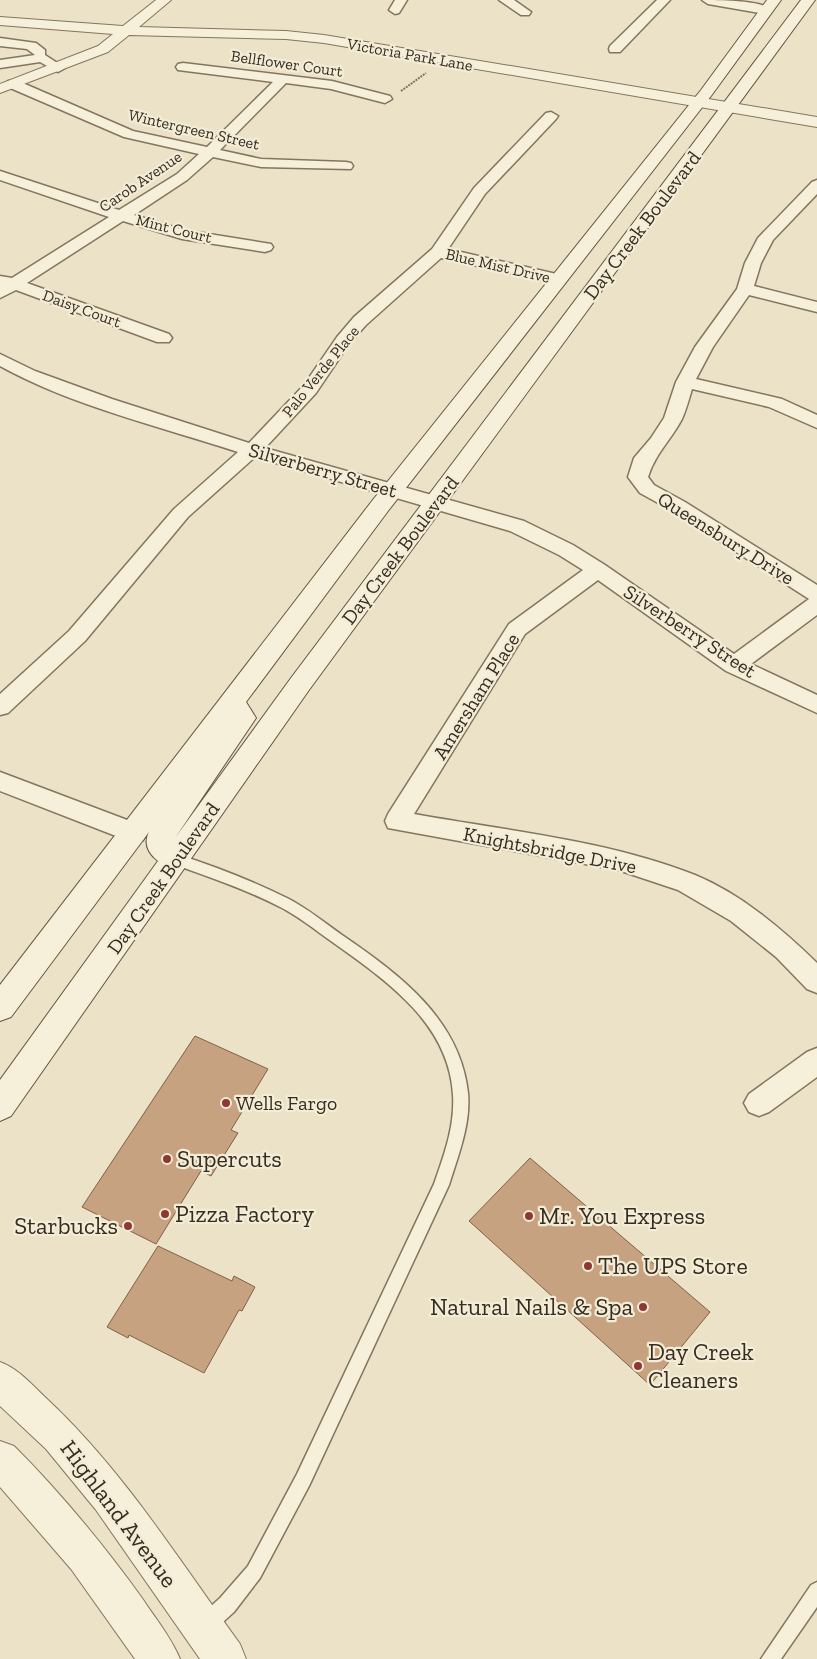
<svg xmlns="http://www.w3.org/2000/svg" width="817" height="1659" font-family="'Zilla Slab',serif">
<style>
.building{fill:#c6a280;stroke:#826146}
.lines{fill:none;stroke-linecap:round;stroke-linejoin:round}
.service-casing{stroke:#85755e;stroke-width:3}
.minor-casing{stroke:#85755e;stroke-width:3}
.tertiary-casing{stroke:#85755e;stroke-width:2}
.secondary-casing{stroke:#675641;stroke-width:2}
.path{stroke:#85755e;stroke-width:2;stroke-dasharray:2 1;stroke-linecap:butt}
.service{fill:#f6efda;fill-rule:evenodd}
.minor{fill:#f6efda;fill-rule:evenodd}
.tertiary{fill:#f6efda;fill-rule:evenodd}
.secondary{fill:#f6efda;fill-rule:evenodd}
.poi-dot{fill:#8f3833;stroke:#f3ecd6;stroke-width:2}
.labels{text-anchor:middle;stroke-width:4.5;stroke-linejoin:round;paint-order:stroke}
.far-street-label{font-size:16px;fill:#372c20;stroke:#f3ecd6}
.street-label{font-size:20px;fill:#372c20;stroke:#f3ecd6}
.poi-label{font-size:20px;fill:#372c20;stroke:#f3ecd6;text-anchor:start}
.near-poi-label{font-size:24px;fill:#372c20;stroke:#f3ecd6;text-anchor:start}
.near-street-label{font-size:24px;fill:#372c20;stroke:#f3ecd6}
</style>
<rect width="100%" height="100%" fill="#ebe2c7"/>
<g class="building">
<polygon points="195,1036 268,1069 231,1130 238,1133 211,1176 201,1171 156,1244 82,1207"/>
<polygon points="530,1158 710,1312 650,1385 469,1221"/>
<polygon points="158,1246 232,1281 234,1276 255,1287 242,1311 239,1310 204,1373 129,1335 128,1338 107,1327"/>
</g>
<g class="lines">
<defs>
<g id="service">
<path d="M176 854C214 866 253 881 289 899 308 909 325 923 342 935 399 974 460 1019 468 1093 471 1124 458 1156 449 1185L309 1486 260 1578 234 1612 212 1632 205 1634 198 1632 196 1625 198 1618 220 1598 248 1566 297 1474 434 1184C444 1155 455 1126 453 1095 449 1022 384 979 331 941 314 929 298 916 280 907 246 889 208 877 171 863L170 859 171 855Z"/>
<polygon points="817,1582 817,1607 781,1659 761,1659 811,1585"/>
</g>
<g id="minor">
<polygon points="395,0 407,0 399,13 395,14 389,10"/>
<polygon points="499,0 514,0 531,12 529,15 521,15"/>
<polygon points="657,0 670,0 620,52 610,52 609,49 610,46"/>
<path d="M702 0C717 0 762 0 772 10L766 14 708 4Z"/>
<polygon points="0,38 36,43 45,50 45,55 65,68 58,72 40,62 0,68 0,60 35,55 27,49 0,46"/>
<polygon points="183,63 332,81 390,96 392,99 385,103 331,89 286,83 220,150 261,159 346,162 351,163 353,166 351,169 261,167 213,157 187,180 134,215 184,230 271,244 273,247 271,250 265,252 182,239 123,221 27,283 169,334 172,338 169,342 157,342 16,290 0,298 0,276 12,278 109,217 0,180 0,171 119,210 177,174 199,154 124,137 8,87 6,84 8,81 18,81 133,131 207,147 273,82 178,70 176,67 178,64"/>
<path d="M551 112 558 116 556 119 485 194 448 249 565 276 567 279 565 282 559 284 441 258 366 325 349 344 316 393 265 448 524 521 573 545 605 565 734 654 809 599 671 510 640 493 628 477 634 458 651 438 664 418 676 382 695 347 737 289 745 263 758 238 812 182 817 180V194L773 240 761 263 754 286 817 302V312L749 295 713 347 696 379 782 399 817 415V428L769 407 692 389C689 399 686 410 682 419 671 440 655 454 648 477L654 485 685 502 817 585V615L751 664 817 695V713L726 671 598 580 525 634 414 814C508 831 606 840 695 875 741 894 782 929 817 963V993L807 989 776 957 731 921 678 890 618 870 388 828 385 821 388 814 509 624 583 570 559 555 510 531 255 457 188 517 85 641 8 713 0 715V694L69 631 174 509 238 452C161 427 70 405 0 366V354L35 371 112 399 249 443 304 385 337 337 354 317 432 249 474 188 546 113Z"/>
<polygon points="0,772 143,826 147,833 143,840 134,843 0,791"/>
<polygon points="817,1048 817,1077 769,1112 759,1116 749,1112 744,1103 749,1094 807,1052"/>
</g>
<g id="tertiary">
<polygon points="156,0 171,0 139,27 286,31 324,35 817,117 817,127 324,43 286,39 129,35 108,52 0,93 0,84 98,46 113,34 0,25 0,17 123,26"/>
<path d="M0 1362C19 1369 32 1385 47 1399 123 1470 179 1560 240 1644L246 1659H200L96 1510 46 1449 0 1406Z"/>
<path d="M0 1441 14 1446C61 1493 103 1544 142 1598 155 1618 171 1637 180 1659H135L71 1569 0 1487Z"/>
</g>
<path id="secondary" d="M767 0H781L711 96 388 511 246 702 256 718 175 838 291 678 801 0H815L309 690 11 1116 0 1121V1080L158 861C149 854 143 844 149 832L11 1017 0 1021V985L372 501 701 90Z"/>
</defs>
<use href="#service" class="service-casing"/>
<use href="#minor" class="minor-casing"/>
<use href="#tertiary" class="tertiary-casing"/>
<use href="#secondary" class="secondary-casing"/>
<polyline class="path" points="401,91 426,73"/>
<use href="#service" class="service"/>
<use href="#minor" class="minor"/>
<use href="#tertiary" class="tertiary"/>
<use href="#secondary" class="secondary"/>
</g>
<g class="poi-dot">
<circle cx="226" cy="1103" r="5"/>
<circle cx="167" cy="1159" r="5"/>
<circle cx="165" cy="1214" r="5"/>
<circle cx="529" cy="1216" r="5"/>
<circle cx="128" cy="1226" r="5"/>
<circle cx="588" cy="1266" r="5"/>
<circle cx="643" cy="1307" r="5"/>
<circle cx="638" cy="1366" r="5"/>
</g>
<g class="labels">
<g class="far-street-label">
<text transform="translate(410 54) rotate(10)" y="6">Victoria Park Lane</text>
<text transform="translate(287 63) rotate(8)" y="6">Bellflower Court</text>
<text transform="translate(194 129) rotate(13)" y="6">Wintergreen Street</text>
<text transform="translate(140 181) rotate(-34)" y="6">Carob Avenue</text>
<text transform="translate(174 228) rotate(14)" y="6">Mint Court</text>
<text transform="translate(498 265) rotate(13)" y="6">Blue Mist Drive</text>
<text transform="translate(82 308) rotate(20)" y="6">Daisy Court</text>
<text transform="translate(320 371) rotate(-51)" y="6">Palo Verde Place</text>
</g>
<g class="street-label">
<text transform="translate(642 225) rotate(-53)" y="7">Day Creek Boulevard</text>
<text transform="translate(323 470) rotate(16)" y="7">Silverberry Street</text>
<text transform="translate(726 538) rotate(32)" y="7">Queensbury Drive</text>
<text transform="translate(400 550) rotate(-53)" y="7">Day Creek Boulevard</text>
<text transform="translate(690 631) rotate(33)" y="7">Silverberry Street</text>
<text transform="translate(476 696) rotate(-58)" y="7">Amersham Place</text>
<text transform="translate(550 850) rotate(11)" y="7">Knightsbridge Drive</text>
<text transform="translate(163 878) rotate(-55)" y="7">Day Creek Boulevard</text>
</g>
<g class="poi-label">
<text x="236" y="1110">Wells Fargo</text>
</g>
<g class="near-poi-label">
<text x="177" y="1167">Supercuts</text>
<text x="175" y="1222">Pizza Factory</text>
<text x="539" y="1224">Mr. You Express</text>
<text x="118" y="1234" text-anchor="end">Starbucks</text>
<text x="598" y="1274">The UPS Store</text>
<text x="633" y="1315" text-anchor="end">Natural Nails &amp; Spa</text>
<text x="648" y="1360">Day Creek<tspan x="648" dy="28">Cleaners</tspan></text>
</g>
<g class="near-street-label">
<text transform="translate(119 1514) rotate(53)" y="8">Highland Avenue</text>
</g>
</g>
</svg>
